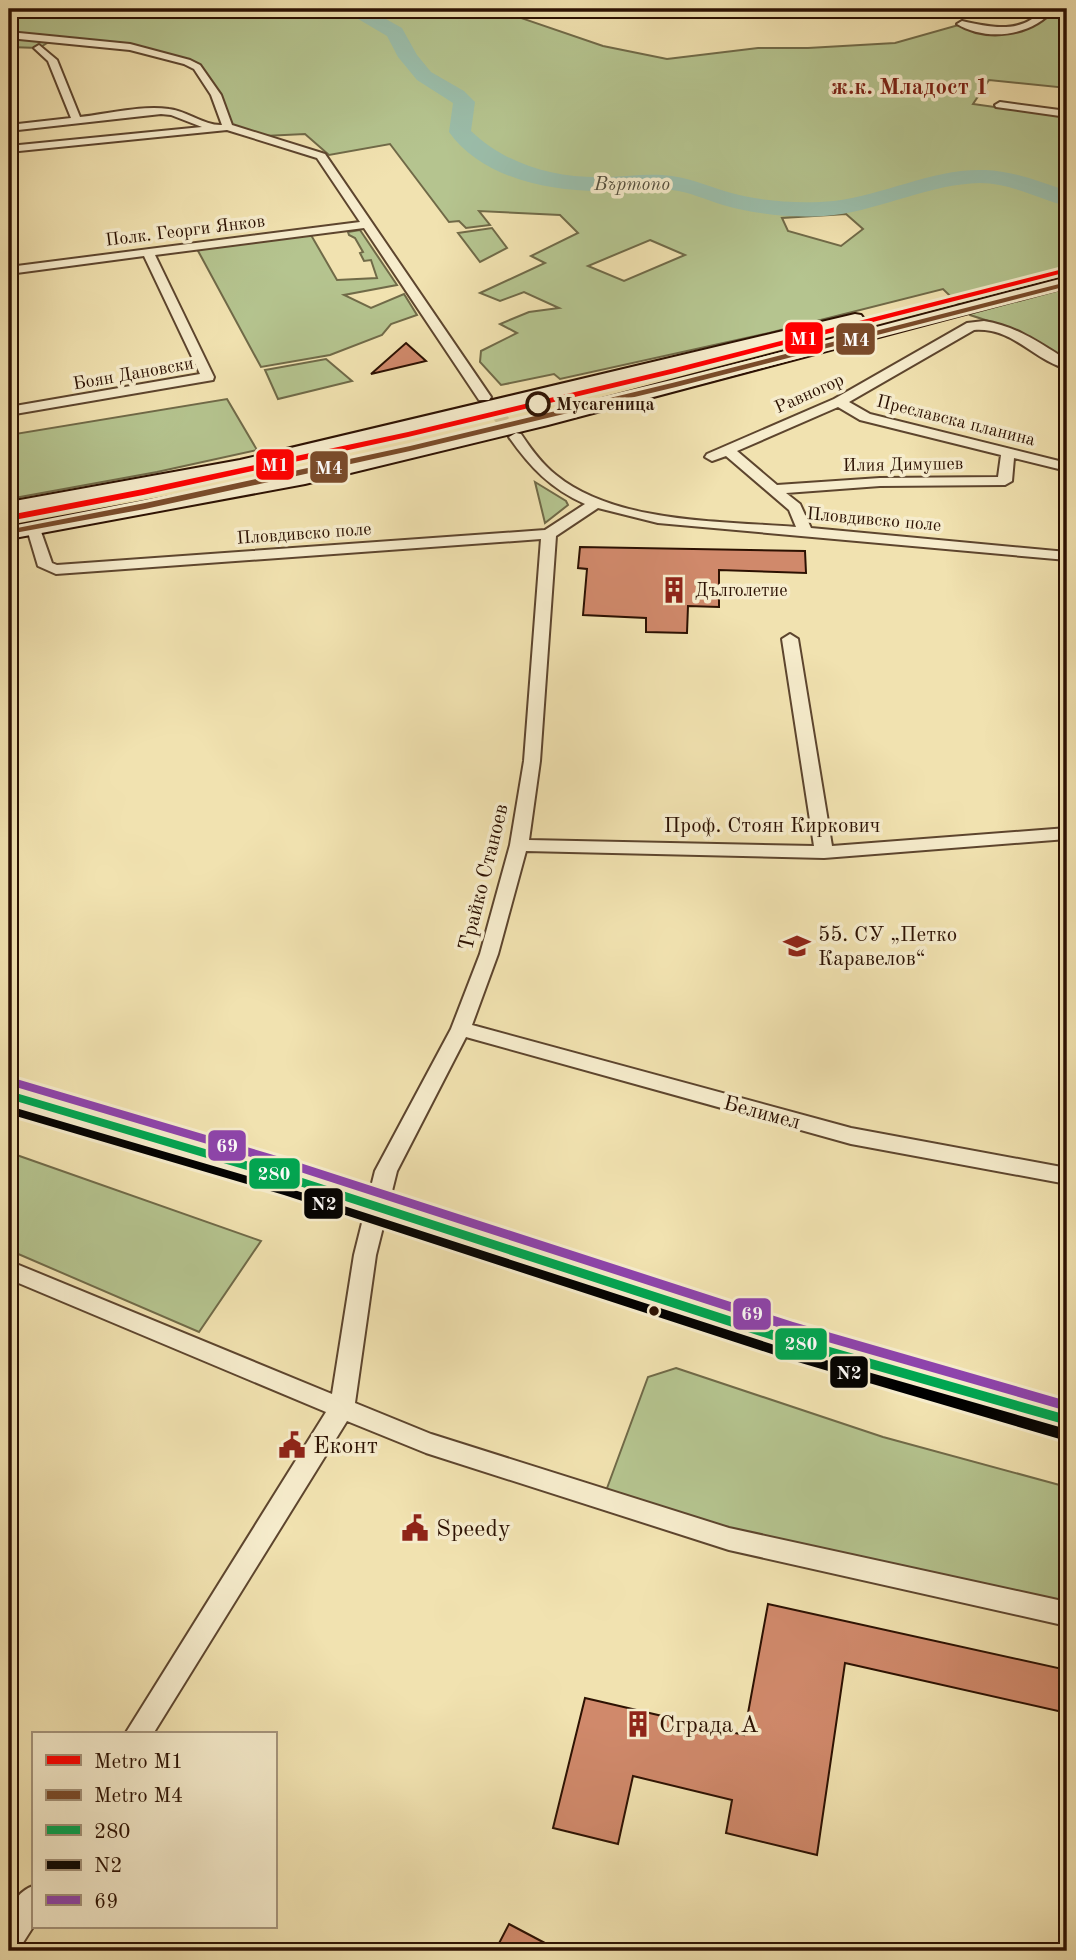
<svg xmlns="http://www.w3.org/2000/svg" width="1076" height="1960" font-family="'Old Standard TT',serif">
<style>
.green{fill:#b5c48f;stroke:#706a48;stroke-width:2;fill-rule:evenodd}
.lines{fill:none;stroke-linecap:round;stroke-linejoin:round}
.river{fill:#9bbeab;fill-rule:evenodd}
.building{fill:#d0896b;stroke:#2c1102;stroke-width:2}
.street-tunnel{stroke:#d3c396;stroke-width:13;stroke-dasharray:13 6;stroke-linecap:butt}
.street-casing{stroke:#5d452e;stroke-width:4}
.secondary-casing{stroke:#2c1102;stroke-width:4}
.street{fill:#f6eccc;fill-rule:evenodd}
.secondary{fill:#f6eccc;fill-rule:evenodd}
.bus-1-casing{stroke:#f6eccc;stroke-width:6}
.bus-2-casing{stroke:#f6eccc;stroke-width:6}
.bus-3-casing{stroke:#f6eccc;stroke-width:6}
.bus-1{fill:#00a651;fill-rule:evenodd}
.bus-2{fill:#000;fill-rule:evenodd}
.bus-3{fill:#8e44ad;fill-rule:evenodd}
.metro-1-casing{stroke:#f6eccc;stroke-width:6}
.metro-2-casing{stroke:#f6eccc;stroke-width:6}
.metro-1{fill:#f00;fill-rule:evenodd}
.metro-2{fill:#7a4b2a;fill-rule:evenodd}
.stop-dot{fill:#f6eccc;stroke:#2c1102;stroke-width:3.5}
.bus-dot{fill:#2c1102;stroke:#f6eccc;stroke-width:2.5}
.labels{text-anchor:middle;stroke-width:7;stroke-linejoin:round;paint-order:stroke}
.far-street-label{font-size:18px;fill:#2c1102;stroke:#f6eccc}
.far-stop-label{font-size:18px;font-weight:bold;fill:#2c1102;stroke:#f6eccc;text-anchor:start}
.far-poi-label{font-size:18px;fill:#2c1102;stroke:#f6eccc;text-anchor:start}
.far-water-label{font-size:19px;font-style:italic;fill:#534e3d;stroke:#f6eccc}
.street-label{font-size:21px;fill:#2c1102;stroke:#f6eccc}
.poi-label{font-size:21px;fill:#2c1102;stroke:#f6eccc;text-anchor:start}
.far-district-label{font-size:23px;font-weight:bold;fill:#7a1f14;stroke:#f6eccc}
.near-poi-label{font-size:24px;fill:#2c1102;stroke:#f6eccc;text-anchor:start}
.line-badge{stroke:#f6eccc;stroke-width:2.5}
.badge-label{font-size:19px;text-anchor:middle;font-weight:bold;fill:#fff}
</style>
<rect width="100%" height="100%" fill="#f1e2b0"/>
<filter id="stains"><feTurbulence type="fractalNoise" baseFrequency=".00286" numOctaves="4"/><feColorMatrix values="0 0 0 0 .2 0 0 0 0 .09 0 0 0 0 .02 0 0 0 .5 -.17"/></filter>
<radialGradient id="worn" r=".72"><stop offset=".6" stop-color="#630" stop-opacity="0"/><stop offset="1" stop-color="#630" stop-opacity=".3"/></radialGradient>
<g class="green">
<path d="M9 9H495L603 46 667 59 758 48H808L895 43 962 24 987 30 1024 28 1044 18 1049 9H1067V88L989 80 973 104 1067 117V362L1016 330 970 315 943 289 769 333 560 379 554 374 501 385 480 362 481 351 517 333 500 324 529 312 559 308 524 292 500 301 480 293 545 263 531 256 578 233 560 215 479 211 490 225 466 228 459 221 449 222 390 144 329 155 305 134 264 136 243 131 231 124 210 82 187 62 130 47 52 40 39 48 9 47ZM846 214 863 229 841 246 788 231 782 218ZM650 240 685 255 624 281 588 266Z"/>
<polygon points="492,228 507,248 480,262 458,233"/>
<polygon points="360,230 397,285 344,295 371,308 404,294 417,315 391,324 382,335 330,355 261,367 197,249 311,235 337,280 377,278 371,260 364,261 360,253 363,252 355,238 349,235 348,232"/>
<polygon points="326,359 352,381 278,399 265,370"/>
<polygon points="227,399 257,450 157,472 9,499 9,435"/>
<polygon points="535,482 566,501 568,505 545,523"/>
<polygon points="9,1152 11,1153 261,1241 199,1332 9,1250"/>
<polygon points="676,1368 883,1437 1067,1487 1067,1614 729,1539 603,1499 648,1377"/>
</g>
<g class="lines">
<path class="river" d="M346 9H368L402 28 417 55 431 72 464 91 475 102 471 131C508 166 557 179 608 177 629 176 651 173 672 176 695 179 716 190 739 195 769 202 803 204 834 201 884 195 934 168 985 170 1013 171 1041 182 1067 191V206C1038 199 1011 183 980 183 930 184 883 209 834 215 798 219 758 215 723 205 706 200 690 192 672 190 649 186 626 191 603 191 551 192 481 178 449 132L453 103 417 80 398 57 387 36 348 13Z"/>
</g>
<g class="building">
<polygon points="406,343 426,361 371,374"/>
<polygon points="580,547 805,551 806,573 719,570 719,607 688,606 687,633 646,632 646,618 583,615 587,569 578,568"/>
<polygon points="768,1604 1067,1670 1067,1713 845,1663 817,1855 726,1833 732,1800 633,1776 618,1844 553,1828 585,1698 744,1735"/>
<polygon points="509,1924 560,1951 495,1951"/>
</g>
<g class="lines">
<polyline class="street-tunnel" points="484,397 516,437"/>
<defs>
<g id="street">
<path d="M1044 9H1054C1032 36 987 42 957 24L962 21C993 28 1021 34 1044 9Z"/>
<path d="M9 32 130 44 190 60 200 65 221 95 232 125 325 154 491 397 489 400H479L364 228 155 255 214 377 213 380 9 415V407L200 374 144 256 9 274V267L360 222 317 158 227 130 9 152V146L202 127 171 115 161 114 9 131V125L71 118 48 61 34 48 39 45 57 60 80 117C109 114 141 105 169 109 187 111 205 126 222 125L211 95 194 69 184 64 130 50 9 38Z"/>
<polygon points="1000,102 1067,111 1067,117 996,107 995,105"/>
<path d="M984 321C1016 326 1040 343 1067 360V369C1033 360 1013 327 974 330L849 402 870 414 1067 463V471L1014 458 1012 481 1005 485 880 486 786 493 800 504 811 528 1067 552V560L658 523 598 508 556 536 540 761 529 840 814 846 782 639 790 634 798 639 832 846 1067 828V839L824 858 526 851 498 954 472 1025 851 1128 1067 1168V1184L851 1144 466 1037 397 1171 376 1255 355 1403 431 1434 729 1528 1067 1602V1626L729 1550 426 1453 347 1421 153 1734H125L326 1412 9 1279V1261L332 1394 354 1255 375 1171 451 1029 480 954 510 845 524 761 541 539 56 574 38 566 27 529 29 526H39L52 563 57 565 545 530 585 504C551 489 530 467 509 437L516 433 521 434C531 449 542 464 556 475 616 524 723 521 796 527L789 510 726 456 712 461 705 457 707 454 834 399 967 323ZM838 407 860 420 1001 455 998 477 880 478 777 485 737 451Z"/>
<path d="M33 1886V1927L19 1949 9 1951C9 1926 6 1896 33 1886Z"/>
</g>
<g id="secondary">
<polygon points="1067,277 1067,287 548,425 305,484 9,539 9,527 305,472 537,416"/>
<polygon points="855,314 861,315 864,319 861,323 240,472 9,514 9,502 240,460"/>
<polygon points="9,1084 289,1166 788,1326 1067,1405 1067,1435 788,1354 278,1186 9,1106"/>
</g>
</defs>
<use href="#street" class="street-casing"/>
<use href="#secondary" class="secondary-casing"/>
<use href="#street" class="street"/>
<use href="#secondary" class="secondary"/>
<defs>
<polygon id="bus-1" points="9,1091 293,1175 788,1335 1067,1415 1067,1425 788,1345 287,1182 9,1099"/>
<polygon id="bus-2" points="9,1106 285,1187 784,1348 1063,1428 1067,1430 1067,1438 1063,1440 784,1358 284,1195 9,1114"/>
<polygon id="bus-3" points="13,1078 297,1162 793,1322 1067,1401 1067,1411 793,1332 291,1169 9,1085 9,1079"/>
</defs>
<use href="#bus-1" class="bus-1-casing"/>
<use href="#bus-2" class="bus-2-casing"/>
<use href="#bus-3" class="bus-3-casing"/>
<use href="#bus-1" class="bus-1"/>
<use href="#bus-2" class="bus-2"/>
<use href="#bus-3" class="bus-3"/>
<defs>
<polygon id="metro-1" points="1067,268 1067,272 675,373 408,437 143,495 9,521 9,515 143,489 408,432 671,369"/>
<polygon id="metro-2" points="1067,282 1067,286 676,387 410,451 145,509 9,534 9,530 12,529 145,503 410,446 672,383"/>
</defs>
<use href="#metro-1" class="metro-1-casing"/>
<use href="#metro-2" class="metro-2-casing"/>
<use href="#metro-1" class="metro-1"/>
<use href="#metro-2" class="metro-2"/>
</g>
<defs>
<symbol id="building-bare" viewBox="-9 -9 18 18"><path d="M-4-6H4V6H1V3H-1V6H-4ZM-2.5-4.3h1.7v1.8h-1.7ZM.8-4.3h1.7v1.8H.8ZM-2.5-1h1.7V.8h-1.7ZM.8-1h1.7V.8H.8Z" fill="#8f2418" stroke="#f6eccc" stroke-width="2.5" paint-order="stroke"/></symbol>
<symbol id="school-bare" viewBox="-9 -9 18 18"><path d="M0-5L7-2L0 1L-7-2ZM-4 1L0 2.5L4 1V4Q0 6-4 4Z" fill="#8f2418" stroke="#f6eccc" stroke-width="2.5" paint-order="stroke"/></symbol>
<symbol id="civic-bare" viewBox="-9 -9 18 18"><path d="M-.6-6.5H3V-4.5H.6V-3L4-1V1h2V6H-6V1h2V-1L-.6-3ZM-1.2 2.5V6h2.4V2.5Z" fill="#8f2418" stroke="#f6eccc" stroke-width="2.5" paint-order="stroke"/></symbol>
</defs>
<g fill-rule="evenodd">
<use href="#building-bare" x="655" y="571" width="38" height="38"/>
<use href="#school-bare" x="778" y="927" width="38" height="38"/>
<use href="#civic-bare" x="273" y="1426" width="38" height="38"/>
<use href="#civic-bare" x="396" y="1509" width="38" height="38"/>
<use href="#building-bare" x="619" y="1705" width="38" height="38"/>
</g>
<circle class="stop-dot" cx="538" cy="404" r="11"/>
<circle class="bus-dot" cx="654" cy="1311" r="6"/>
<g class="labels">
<g class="far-street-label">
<text transform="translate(185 230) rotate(-7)" y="6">Полк. Георги Янков</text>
<text transform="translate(133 373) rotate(-10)" y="6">Боян Дановски</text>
<text transform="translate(809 393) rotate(-24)" y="6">Равногор</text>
<text transform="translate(956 420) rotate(14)" y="6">Преславска планина</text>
<text transform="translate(903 464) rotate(-1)" y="6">Илия Димушев</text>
<text transform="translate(874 519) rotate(5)" y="6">Пловдивско поле</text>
<text transform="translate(304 533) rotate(-4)" y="6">Пловдивско поле</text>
</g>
<g class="far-stop-label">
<text x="556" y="410">Мусагеница</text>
</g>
<g class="far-poi-label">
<text x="695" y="596">Дълголетие</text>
</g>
<g class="far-water-label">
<text x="632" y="190">Въртопо</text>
</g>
<g class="street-label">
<text x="772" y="832">Проф. Стоян Киркович</text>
<text transform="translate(483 877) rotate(-76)" y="7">Трайко Станоев</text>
<text transform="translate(762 1112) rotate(15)" y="7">Белимел</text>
</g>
<g class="poi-label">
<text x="818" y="941">55. СУ „Петко<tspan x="818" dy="24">Каравелов“</tspan></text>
</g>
<g class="far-district-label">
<text x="910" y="94">ж.к. Младост 1</text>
</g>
<g class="near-poi-label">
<text x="313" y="1453">Еконт</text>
<text x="436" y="1536">Speedy</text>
<text x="659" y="1732">Сграда А</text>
</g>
</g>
<g class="line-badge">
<rect x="784" y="321" width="40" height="34" rx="7" fill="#f00"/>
<rect x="835" y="322" width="41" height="34" rx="7" fill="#7a4b2a"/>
<rect x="255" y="448" width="40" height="33" rx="7" fill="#f00"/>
<rect x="309" y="450" width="40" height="34" rx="7" fill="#7a4b2a"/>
<rect x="207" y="1129" width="40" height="33" rx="7" fill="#8e44ad"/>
<rect x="248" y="1157" width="53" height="33" rx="7" fill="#00a651"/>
<rect x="303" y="1187" width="41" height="33" rx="7" fill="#000"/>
<rect x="732" y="1297" width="40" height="34" rx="7" fill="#8e44ad"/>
<rect x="774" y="1327" width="54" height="34" rx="7" fill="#00a651"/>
<rect x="829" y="1355" width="40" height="34" rx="7" fill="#000"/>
</g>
<g class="badge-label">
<text x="804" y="345">M1</text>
<text x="856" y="346">M4</text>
<text x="275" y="471">M1</text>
<text x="329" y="474">M4</text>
<text x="227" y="1152">69</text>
<text x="274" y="1180">280</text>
<text x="324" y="1210">N2</text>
<text x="752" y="1320">69</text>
<text x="801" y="1350">280</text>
<text x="849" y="1379">N2</text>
</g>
<rect width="1076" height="1960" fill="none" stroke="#f1e2b0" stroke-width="35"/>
<rect x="10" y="10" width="1055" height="1939" fill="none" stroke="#2c1102" stroke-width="3.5"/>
<rect x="18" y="18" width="1041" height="1925" fill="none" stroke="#2c1102" stroke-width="2"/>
<rect x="32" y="1732" width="245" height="196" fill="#f6eccc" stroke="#a5947b" stroke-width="2"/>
<rect x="46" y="1755" width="35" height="10" fill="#ff0000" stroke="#a5947b" stroke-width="2"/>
<text x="94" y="1768" font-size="21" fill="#2c1102">Metro M1</text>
<rect x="46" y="1790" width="35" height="10" fill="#7a4b2a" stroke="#a5947b" stroke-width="2"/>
<text x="94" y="1802" font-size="21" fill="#2c1102">Metro M4</text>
<rect x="46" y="1825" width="35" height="10" fill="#00a651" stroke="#a5947b" stroke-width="2"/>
<text x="94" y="1838" font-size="21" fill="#2c1102">280</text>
<rect x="46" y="1860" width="35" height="10" fill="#000000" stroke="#a5947b" stroke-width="2"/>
<text x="94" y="1872" font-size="21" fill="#2c1102">N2</text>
<rect x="46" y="1895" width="35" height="10" fill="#8e44ad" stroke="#a5947b" stroke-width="2"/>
<text x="94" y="1908" font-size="21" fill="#2c1102">69</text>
<rect width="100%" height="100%" filter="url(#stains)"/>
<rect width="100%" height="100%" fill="url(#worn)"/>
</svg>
